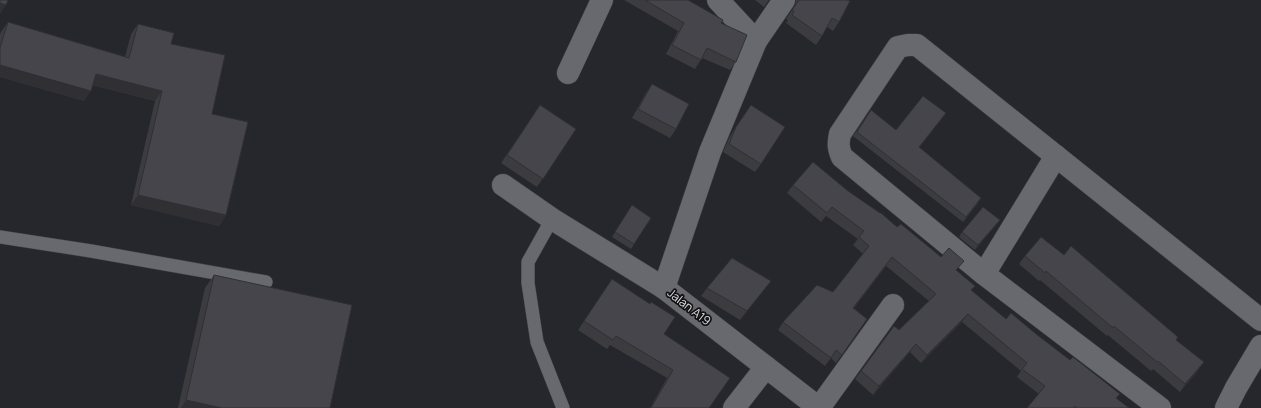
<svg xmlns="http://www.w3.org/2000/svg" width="1261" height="408" font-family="Manrope,sans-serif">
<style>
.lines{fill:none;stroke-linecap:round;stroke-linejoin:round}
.service-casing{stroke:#424247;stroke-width:14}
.minor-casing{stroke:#424247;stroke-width:23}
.service{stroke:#68686f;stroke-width:13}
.minor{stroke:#68686f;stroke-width:22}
.wall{fill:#3b3b40}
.shaded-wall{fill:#303034}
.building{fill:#45454b;stroke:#303034}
.labels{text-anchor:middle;stroke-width:3.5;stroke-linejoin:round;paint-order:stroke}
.street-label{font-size:12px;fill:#e2e2e6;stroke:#101012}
</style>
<rect width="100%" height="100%" fill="#26272c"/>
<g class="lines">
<defs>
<g id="service">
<polyline points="552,219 528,262 528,283 537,342 563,408"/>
<polyline points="0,237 91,251 266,282"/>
</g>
<g id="minor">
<polyline points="718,0 756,41"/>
<polyline points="568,73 602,0"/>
<polyline points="503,185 552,219 664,288 819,408"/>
<polyline points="984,274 1056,156"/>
<polyline points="664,288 710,152 756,41 784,0"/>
<polyline points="734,408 766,367"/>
<polyline points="819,408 893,305"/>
<path d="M1160 408 984 274 842 157C838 148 838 143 840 134L898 47 908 45H917L1261 320"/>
<polyline points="1226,408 1236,388 1261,346"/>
</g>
</defs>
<use href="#service" class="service-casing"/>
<use href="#minor" class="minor-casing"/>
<use href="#service" class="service"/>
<use href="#minor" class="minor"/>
</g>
<g class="wall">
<polygon points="624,0 688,0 721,23 736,62 730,70 702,58 695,69 666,54 678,31"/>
<polygon points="755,0 769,0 764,7"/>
<polygon points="796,0 847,0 839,22 833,31 827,27 822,36 816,45 786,23 788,20 786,19 794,7 796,1"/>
<polygon points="8,22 125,57 131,34 138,24 171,44 212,114 226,215 219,226 131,205 155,101 92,85 84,101 0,77 0,34 1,32"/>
<polygon points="652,84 676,129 670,138 632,118 646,93"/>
<polygon points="540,105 576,129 537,187 501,163"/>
<polygon points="751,105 761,164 755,172 723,152 730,136"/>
<polygon points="871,110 896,130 946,113 919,148 978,203 963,222 853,136"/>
<polygon points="793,185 848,191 957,271 975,286 971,291 1006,319 1036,334 1129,408 1027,408 1039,394 1017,377 1021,371 962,322 921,363 910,352 873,395 855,379 894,326 899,330 929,301 886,266 854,308 867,319 836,363 831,358 825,366 778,330 783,322 833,292 863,254 853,245 858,239 826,216 821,222 787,193"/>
<polygon points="632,205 651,218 631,249 612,237"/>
<polygon points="996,225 975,250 959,237 962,232"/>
<polygon points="1064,255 1176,340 1198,371 1180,392 1153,369 1151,371 1108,335 1107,336 1040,280 1039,281 1019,264 1025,256"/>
<polygon points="214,275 330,408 178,408 205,288"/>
<polygon points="771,281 765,289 740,320 701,296 707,288"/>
<polygon points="606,288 664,334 709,408 650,408 667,378 610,345 607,349 578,330"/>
</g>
<g class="shaded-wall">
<polygon points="0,3 6,5 0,14"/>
<polygon points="0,65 91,91 84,101 0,77"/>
<polygon points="96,74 162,91 155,101 89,84"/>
<polygon points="138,195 226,215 219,226 131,205"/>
<polygon points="1000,220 996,225 975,250 978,245"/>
<polygon points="771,281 765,289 740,320 747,311"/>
<polygon points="968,314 962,322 921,363 927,355"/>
<polygon points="916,344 910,352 873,395 879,386"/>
<polygon points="1204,362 1198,371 1180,392 1185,384"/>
<polygon points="186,400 222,408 181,408"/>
</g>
<g class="building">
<polygon points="0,0 8,0 6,5 0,3"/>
<polygon points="645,0 688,0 723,20 721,23 747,35 736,62 707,48 701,60 672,45 684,23"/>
<polygon points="799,0 847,0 850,1 839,22 832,18 822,36 792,15 794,11 792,10"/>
<polygon points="8,22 129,58 138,24 174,33 171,44 225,55 212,114 248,122 226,215 138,195 162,91 96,74 91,91 0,65 0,48"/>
<polygon points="652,84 689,104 676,129 638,109"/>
<polygon points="923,96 946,113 919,147 981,198 966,217 857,132 871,110 896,130"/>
<polygon points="540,105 576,129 543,179 507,155"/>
<polygon points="751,105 785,127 761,164 729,144 736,127"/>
<polygon points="813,162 848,191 880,213 881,213 897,227 901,224 941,257 949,248 964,261 956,270 975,286 971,290 1006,319 1011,313 1036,334 1070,360 1073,357 1120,394 1116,398 1129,408 1077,408 1075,406 1073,408 1027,408 1045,386 1022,369 1027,363 968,314 927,355 916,344 879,386 861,371 894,326 899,330 936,294 892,257 853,308 867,319 842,355 836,350 831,358 783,322 817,285 833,292 869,246 859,237 864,231 832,207 827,213 793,185"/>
<polygon points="632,205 651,218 634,244 615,232"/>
<polygon points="983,207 1000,220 978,245 962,232"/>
<polygon points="1041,237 1064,255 1071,246 1178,337 1176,340 1204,362 1185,384 1158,361 1157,362 1114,326 1113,328 1046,271 1045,273 1025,256"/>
<polygon points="732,258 771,281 747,311 707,288"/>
<polygon points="214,275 352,305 330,408 222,408 186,400"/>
<polygon points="612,279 650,304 651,302 675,317 664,334 730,378 709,408 651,408 673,370 616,336 613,340 584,321"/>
</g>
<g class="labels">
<g class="street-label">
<text transform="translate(689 307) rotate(38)" y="4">Jalan A19</text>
</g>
</g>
</svg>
